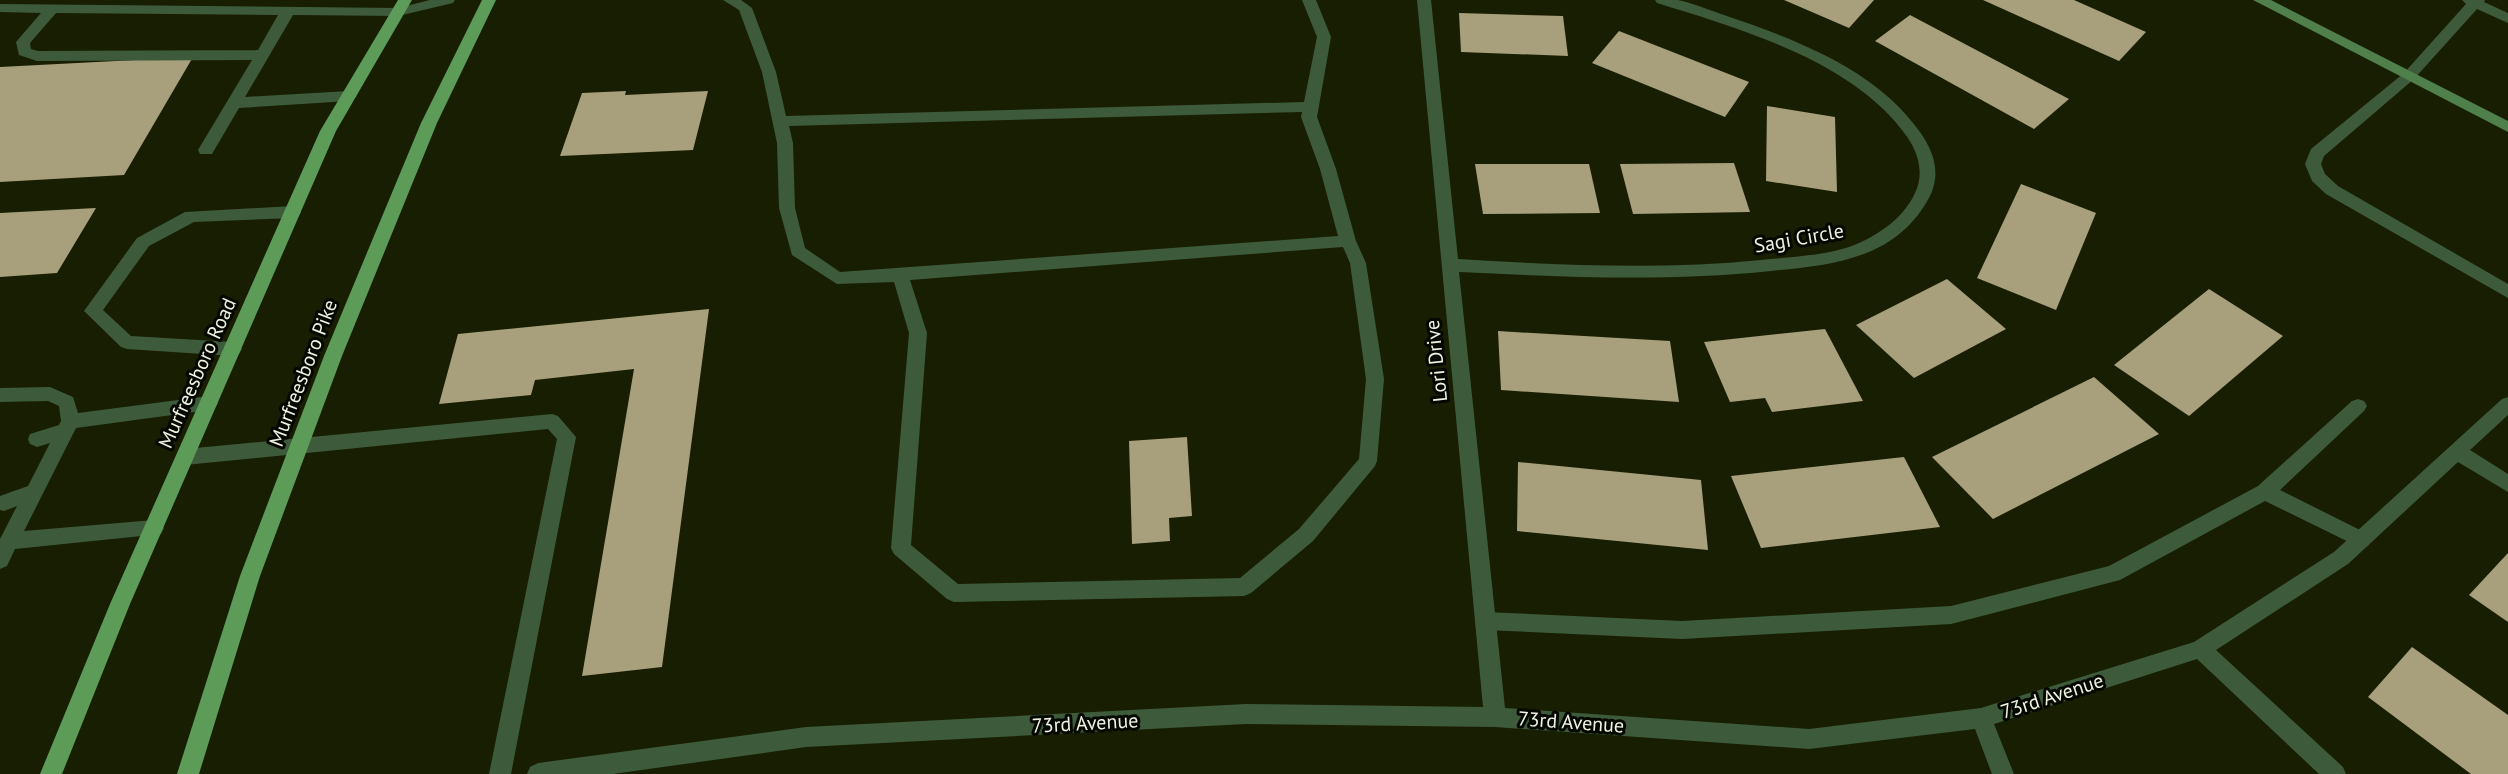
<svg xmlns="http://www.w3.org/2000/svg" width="2508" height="774" font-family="'PT Sans',sans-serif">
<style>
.building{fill:#a89f7c}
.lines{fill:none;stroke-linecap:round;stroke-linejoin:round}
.lane{fill:#3d5b3b;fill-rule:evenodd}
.street{fill:#3d5b3b;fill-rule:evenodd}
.secondary{fill:#4f7f4b;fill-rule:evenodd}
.primary{fill:#5d9b58;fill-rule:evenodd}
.labels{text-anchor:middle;stroke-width:6;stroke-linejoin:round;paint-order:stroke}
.street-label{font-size:20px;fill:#eff4e2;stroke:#050701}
</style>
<rect width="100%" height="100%" fill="#181e01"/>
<g class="building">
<polygon points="1784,0 1874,0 1849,28"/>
<polygon points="1983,0 2074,0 2146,32 2119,61"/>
<polygon points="1459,13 1563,16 1568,56 1461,52"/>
<polygon points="1910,15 2069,99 2034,129 1875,41"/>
<polygon points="1619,31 1749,82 1725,117 1592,63"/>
<polygon points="193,57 124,175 0,182 0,67"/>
<polygon points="626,91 625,95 708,91 693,150 560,156 582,93"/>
<polygon points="1767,106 1835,117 1837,192 1766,181"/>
<polygon points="1734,163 1750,212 1633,214 1620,164"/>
<polygon points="1475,164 1589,164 1600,213 1483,214"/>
<polygon points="2021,184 2096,213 2056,310 1977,278"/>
<polygon points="96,208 57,273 0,277 0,213"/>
<polygon points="1947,279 2006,329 1914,378 1856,325"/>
<polygon points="2209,289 2283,336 2189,416 2114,365"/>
<polygon points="709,309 662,667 582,676 634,369 535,380 531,395 439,404 458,334"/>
<polygon points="1825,329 1863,401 1772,412 1765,398 1730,402 1704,342"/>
<polygon points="1498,331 1670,341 1679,402 1501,390"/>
<polygon points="2094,377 2159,434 1993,519 1932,457"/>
<polygon points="1187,437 1192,516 1169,518 1170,541 1132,544 1129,441"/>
<polygon points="1904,457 1940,527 1761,548 1731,476"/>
<polygon points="1518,462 1701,480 1708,550 1517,531"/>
<polygon points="2508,553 2508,622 2469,595"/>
<polygon points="2412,647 2508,715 2508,774 2471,774 2368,697"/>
</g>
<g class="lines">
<g class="lane">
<path d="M430 0H455L453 3 398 16 293 15 245 97 349 91 357 96 349 101 239 108 212 154H200L198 150 252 60 37 61 19 55 16 42 41 13 0 12V4L398 8ZM56 13 278 15 258 50 38 51 31 49 30 43Z"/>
<path d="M723 0H741L752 8 776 72 786 116 1304 102 1317 37 1302 0H1316L1331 37 1317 117 1336 169 1356 241 1366 263 1384 379 1377 461 1375 466 1313 541 1251 593 1244 596 954 602 947 599 894 554 891 548 909 333 894 282 837 284 792 255 779 208 777 143 762 72 739 10ZM1302 112 1301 117 1320 169 1338 236 840 272 805 248 795 208 793 143 789 126ZM1343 247 1350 263 1366 379 1359 459 1299 529 1240 578 958 584 911 545 927 333 910 280Z"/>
<polygon points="2462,0 2485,0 2484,2 2508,13 2508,23 2477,9 2414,79 2324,156 2321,164 2325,174 2338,186 2508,284 2508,298 2326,194 2312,181 2305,164 2311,149 2404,73 2466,4"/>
<polygon points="293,206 299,208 301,212 299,216 293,218 194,222 149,246 103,310 131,336 233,342 239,344 242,349 239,354 233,356 127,349 121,347 84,311 137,238 185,212"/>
<polygon points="50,387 73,397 78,413 209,396 215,398 218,403 215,408 209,410 76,428 24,531 154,520 161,522 164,528 161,534 15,549 7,566 0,569 0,539 17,506 4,511 0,510 0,496 28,486 50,443 37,447 30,444 28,439 30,434 59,425 61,421 59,406 48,401 0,402 0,388"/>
<polygon points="2358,399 2364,401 2367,406 2364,411 2280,490 2368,534 2371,540 2368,546 2361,548 2265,501 2120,580 1951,624 1682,639 1485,630 1478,627 1475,621 1478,615 1485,612 1682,621 1951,606 2109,566 2258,486 2352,401"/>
<polygon points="552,414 558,416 576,437 511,774 489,774 557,439 548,429 185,465 178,462 176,457 178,452 185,449"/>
</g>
<path class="street" d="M1417 0H1431L1458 259C1559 265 1660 270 1761 260 1789 257 1819 256 1846 248 1873 239 1903 220 1915 193 1924 174 1919 155 1908 138 1856 62 1741 29 1657 3L1655 0C1662 0 1670 0 1678 0 1692 3 1707 9 1721 14 1792 38 1875 68 1920 132 1936 155 1942 178 1926 203 1916 220 1902 234 1885 244 1850 264 1810 267 1771 271 1667 282 1564 277 1459 272L1505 708 1809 729 1981 708 2194 642 2334 552 2502 399 2508 397V415L2470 450 2508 474V492L2458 462 2348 564 2216 650 2343 767 2346 774H2319L2197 659 1994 724 2014 774H1992L1975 729 1809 749 1495 727 1246 724 806 747 613 774H527L530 767 538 763 806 727 1246 704 1483 707Z"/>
<polygon class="secondary" points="2253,0 2271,0 2508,121 2508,132"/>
<g class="primary">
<polygon points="398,0 412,0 336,131 130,604 62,774 40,774 110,604 320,131"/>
<polygon points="482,0 496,0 437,123 342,356 260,576 199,774 177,774 240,576 324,356 421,123"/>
</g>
</g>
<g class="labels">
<g class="street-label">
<text transform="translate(1799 238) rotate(-10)" y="7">Sagi Circle</text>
<text transform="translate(1436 361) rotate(-96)" y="7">Lori Drive</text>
<text transform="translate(197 373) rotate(-66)" y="7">Murfreesboro Road</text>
<text transform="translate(303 373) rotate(-69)" y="7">Murfreesboro Pike</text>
<text transform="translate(2052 696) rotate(-18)" y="7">73rd Avenue</text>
<text transform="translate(1571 722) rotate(4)" y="7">73rd Avenue</text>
<text transform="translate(1085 723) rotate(-3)" y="7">73rd Avenue</text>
</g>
</g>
</svg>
